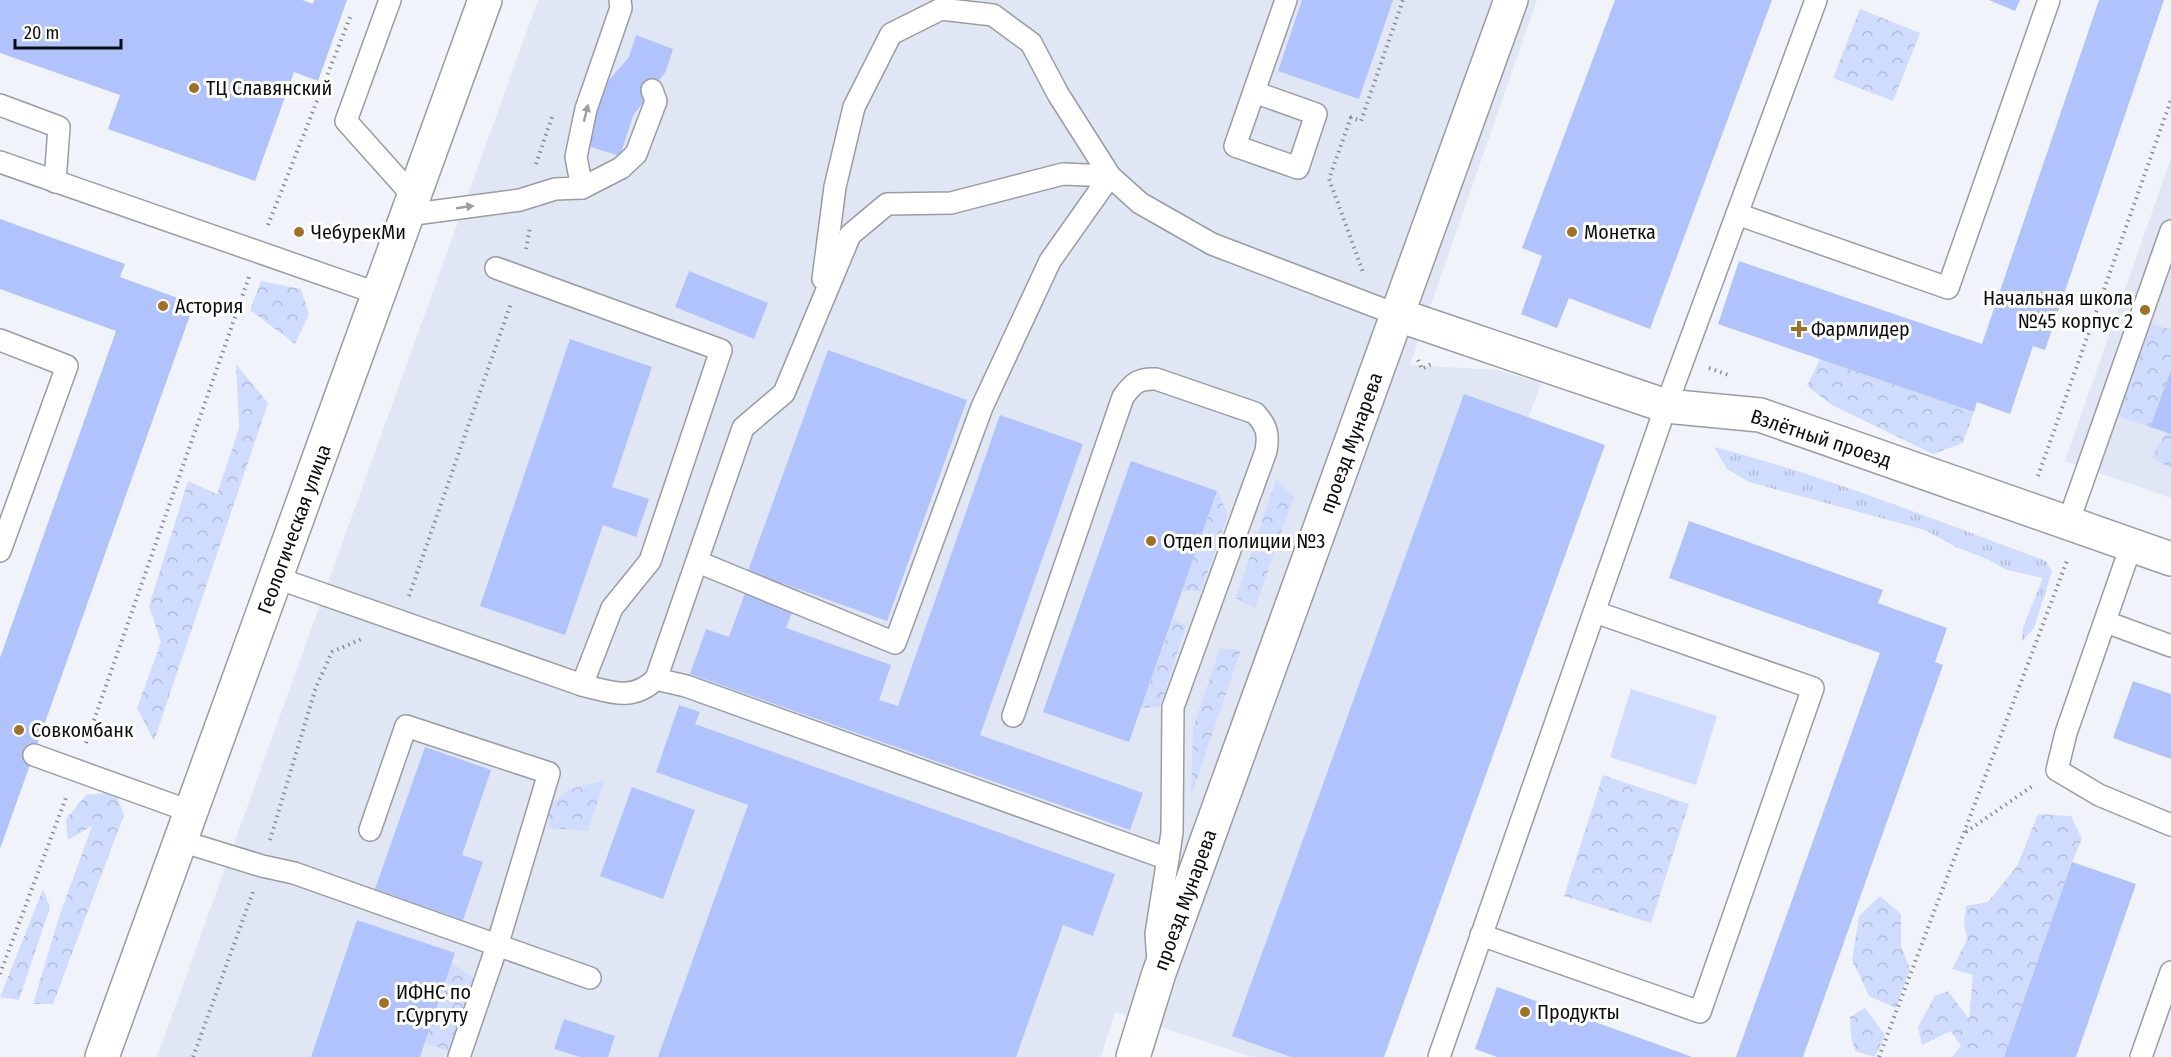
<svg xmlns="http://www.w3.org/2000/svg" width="2171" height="1057" font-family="'Fira Sans Condensed',sans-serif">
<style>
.built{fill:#e1e6f5}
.grass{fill:url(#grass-tufts)}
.forest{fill:url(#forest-crowns)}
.pitch{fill:#d0dcfd}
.building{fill:#b0c3fc}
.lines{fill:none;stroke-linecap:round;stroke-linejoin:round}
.lane-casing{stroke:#999ca3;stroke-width:24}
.street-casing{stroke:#999ca3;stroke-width:36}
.secondary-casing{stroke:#999ca3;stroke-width:36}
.path{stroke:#8b8c92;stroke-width:4;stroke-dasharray:1.5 4.5;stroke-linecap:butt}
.lane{stroke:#fff;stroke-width:21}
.street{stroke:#fff;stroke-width:33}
.secondary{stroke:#fff;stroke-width:33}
.oneway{fill:#9e9e9f}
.poi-dot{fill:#a07124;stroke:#fff;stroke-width:2}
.labels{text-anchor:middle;stroke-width:6;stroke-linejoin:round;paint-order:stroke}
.poi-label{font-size:20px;fill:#0c0d0f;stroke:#fff;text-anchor:start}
.street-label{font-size:20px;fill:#0c0d0f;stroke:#fff}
</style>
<defs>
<pattern id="grass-tufts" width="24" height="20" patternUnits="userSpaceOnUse" patternTransform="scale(1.5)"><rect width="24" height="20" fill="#d0dcfd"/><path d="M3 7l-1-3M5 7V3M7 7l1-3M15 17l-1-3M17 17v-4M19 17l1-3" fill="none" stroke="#b1bcd8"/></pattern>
<pattern id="forest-crowns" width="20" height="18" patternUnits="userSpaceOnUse" patternTransform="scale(1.5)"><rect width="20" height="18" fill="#d0dcfd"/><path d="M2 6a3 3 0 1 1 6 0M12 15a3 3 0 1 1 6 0" fill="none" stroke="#b1bcd8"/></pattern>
</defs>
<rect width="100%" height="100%" fill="#f1f3fb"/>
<g class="built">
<polygon points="538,0 1537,0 1410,365 1498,370 1541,383 1298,1057 1252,1057 1115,1012 1101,1057 157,1057"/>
<polygon points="2171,158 2171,498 2065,461"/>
</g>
<path class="grass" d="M1714 447C1827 476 1937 521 2046 561L2052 572 2034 628 2022 641 2023 627 2043 578 2007 570 1987 559 1956 547 1925 530 1749 482 1727 469Z"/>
<g class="forest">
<polygon points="1860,9 1920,33 1893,101 1833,78"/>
<polygon points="261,281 301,289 309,314 295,344 250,310"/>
<polygon points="2148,322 2171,330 2171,369 2150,427 2117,416 2136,349"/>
<polygon points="1820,359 1974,412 1963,443 1933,454 1832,405 1807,386"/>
<polygon points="236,364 268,403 154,741 137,708 161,642 149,606 188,481 217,494 239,428"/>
<polygon points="2166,432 2171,434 2171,469 2152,457"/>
<polygon points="1276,480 1294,496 1255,608 1236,598"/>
<polygon points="1217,491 1228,514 1201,591 1182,591"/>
<polygon points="1173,619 1186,626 1160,707 1141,708"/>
<polygon points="1220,648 1241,650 1191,796 1193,728"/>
<polygon points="1603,775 1689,804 1651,923 1564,896"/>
<polygon points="605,780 588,831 549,828 549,806 570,789"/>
<polygon points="115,792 124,815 53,1004 33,1004 59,917 92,826 68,840 66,819 86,795"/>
<polygon points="2038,814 2071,816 2082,839 2072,862 2004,1057 1952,1057 1961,1046 1951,1031 1922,1045 1918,1027 1935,996 1948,991 1969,1019 1973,975 1952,969 1967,940 1964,923 1966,906 1988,902 2017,866"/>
<polygon points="43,889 50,907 19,1000 0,997"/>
<polygon points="1880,896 1901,914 1901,946 1910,969 1896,1008 1869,996 1852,960 1859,916"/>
<polygon points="452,963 481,983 457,1054 425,1043"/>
<polygon points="1865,1008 1885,1035 1875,1057 1855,1051 1851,1037 1850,1017"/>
</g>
<polygon class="pitch" points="1631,689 1717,716 1696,785 1610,757"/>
<g class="building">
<polygon points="0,0 302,0 313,4 314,0 347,0 318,81 294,72 255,181 108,129 120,95 0,53"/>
<polygon points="1302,0 1393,0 1359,99 1278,71"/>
<polygon points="1615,0 1772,0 1650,329 1569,298 1557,328 1521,314 1542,256 1522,248"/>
<polygon points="1989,0 2020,0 2015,11"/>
<polygon points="2099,0 2164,0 2045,350 2033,346 2010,414 1977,402 1974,412 1718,324 1739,261 1982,344"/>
<polygon points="636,35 673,49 666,71 633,116 620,156 578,143 591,101 629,57"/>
<polygon points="0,219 125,264 120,277 194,304 0,849 0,658 116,331 0,289"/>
<polygon points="689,271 768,303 754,339 675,307"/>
<polygon points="570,339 652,367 612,487 649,499 636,537 603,525 565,635 480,606"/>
<polygon points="828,350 967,400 887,621 748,571"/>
<polygon points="2171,370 2171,434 2150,427"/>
<polygon points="1464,394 1605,445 1384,1057 1291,1057 1232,1036"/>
<polygon points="1000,415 1083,444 980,735 1143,793 1130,830 690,674 706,629 729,637 745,593 793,610 786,628 891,665 879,700 898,706"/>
<polygon points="1131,461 1217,491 1129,742 1043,712"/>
<polygon points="1689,521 1883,590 1878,603 1947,628 1935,662 1943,665 1803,1057 1736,1057 1880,653 1669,578"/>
<polygon points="2133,681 2171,694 2171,759 2113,738"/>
<polygon points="679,705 700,712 695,724 1115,874 1093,936 1063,925 1016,1057 658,1057 748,805 656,772"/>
<polygon points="425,747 491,770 462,855 483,862 463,920 375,889"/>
<polygon points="632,787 695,810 663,899 600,876"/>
<polygon points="2072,862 2136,884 2076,1057 2004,1057"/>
<polygon points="357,920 455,953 420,1057 311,1057"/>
<polygon points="1497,987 1676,1051 1692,1057 1497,1057 1475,1049"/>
<polygon points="564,1019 615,1036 608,1057 580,1057 554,1049"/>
</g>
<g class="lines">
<defs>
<g id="lane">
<polyline points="390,0 346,121 414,197"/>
<polyline points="1254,92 1316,114 1298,168 1235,146 1286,0"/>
<polyline points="0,105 59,127 55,182"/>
<polyline points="0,162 379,294"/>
<polyline points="582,188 621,168 636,154 656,101 652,90"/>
<polyline points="1737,214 1948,288 2049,0"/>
<polyline points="407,215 520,200 555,189 582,188 576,157 586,109 621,8 620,0"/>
<polyline points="496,268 721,350 650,561 612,608 582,685"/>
<polyline points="823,279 835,187 854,107 891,34 941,9 993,15 1031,43 1058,94 1110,176 1140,203 1212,244 1398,315"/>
<polyline points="0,340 67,366 0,551"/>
<polyline points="2068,523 2171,231"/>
<polyline points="2131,546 2066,733 2057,770 2099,795 2171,825"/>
<polyline points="698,562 895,643 982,407 1050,261 1110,176"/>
<path d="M277 578 582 685C611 692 632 702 656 679L743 428 784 393 850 235 887 204 951 203 1063 174 1110 176"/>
<polyline points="2106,622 2171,646"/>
<polyline points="656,679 686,686 1168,859"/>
<path d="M1013 716 1123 397C1133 383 1139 378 1156 379L1255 413C1267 426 1269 434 1266 451L1173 707 1172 833 1156 934 1158 960"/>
<polyline points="34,755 192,812"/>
<polyline points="370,830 406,726 549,773 497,946 459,1057"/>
<polyline points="181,841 262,866 294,873 590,978"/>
<polyline points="1481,935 1700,1012 1813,688 1595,612"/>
<polyline points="1439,1057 1666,406 1816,0"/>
<polyline points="2141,1057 2171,972"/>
</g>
<g id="street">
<polyline points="1398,315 1666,406 1760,415 2171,559"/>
<polyline points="1133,1057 1159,973 1511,0"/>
</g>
<polyline id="secondary" points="102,1057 485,0"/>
</defs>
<use href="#lane" class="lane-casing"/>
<use href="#street" class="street-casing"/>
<use href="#secondary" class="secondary-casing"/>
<g class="path">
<polyline points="1350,117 1361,121 1403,0"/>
<polyline points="1351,117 1329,179 1363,272"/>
<polyline points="536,164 553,114"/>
<polyline points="268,225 351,15"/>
<polyline points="526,249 530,227"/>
<polyline points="1418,360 1422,369 1433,363"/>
<polyline points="1709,368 1728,375"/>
<polyline points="2038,476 2171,100"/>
<polyline points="409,596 511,303"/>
<polyline points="86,743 249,277"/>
<polyline points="1966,832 2034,785"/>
<polyline points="270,840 316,687 332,652 364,638"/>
<polyline points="0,974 67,795"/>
<polyline points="193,1057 253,892"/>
<polyline points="1879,1057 2068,558"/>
</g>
<use href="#lane" class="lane"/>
<use href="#street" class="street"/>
<use href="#secondary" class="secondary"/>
</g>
<defs><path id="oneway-solid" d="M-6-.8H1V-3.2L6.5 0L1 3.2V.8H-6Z" transform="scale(1.5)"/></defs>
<g class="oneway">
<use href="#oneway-solid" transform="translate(586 113) rotate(-76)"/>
<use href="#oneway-solid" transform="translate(465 207) rotate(-8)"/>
</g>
<g class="poi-dot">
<circle cx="194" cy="88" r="6"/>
<circle cx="299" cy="232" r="6"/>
<circle cx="1572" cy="232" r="6"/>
<circle cx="163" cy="306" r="6"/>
<circle cx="2145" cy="310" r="6"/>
<path d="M1796 320h6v6h6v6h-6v6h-6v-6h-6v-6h6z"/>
<circle cx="1151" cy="541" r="6"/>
<circle cx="19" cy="730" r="6"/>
<circle cx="384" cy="1003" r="6"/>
<circle cx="1525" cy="1012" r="6"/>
</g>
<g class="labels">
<g class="poi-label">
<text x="206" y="95">ТЦ Славянский</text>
<text x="311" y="239">ЧебурекМи</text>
<text x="1584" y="239">Монетка</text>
<text x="2133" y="305" text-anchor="end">Начальная школа<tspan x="2133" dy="23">№45 корпус 2</tspan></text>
<text x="175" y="313">Астория</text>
<text x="1811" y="336">Фармлидер</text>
<text x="1163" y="548">Отдел полиции №3</text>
<text x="31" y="737">Совкомбанк</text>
<text x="396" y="999">ИФНС по<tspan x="396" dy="23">г.Сургуту</tspan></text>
<text x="1537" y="1019">Продукты</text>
</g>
<g class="street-label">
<text transform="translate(1821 438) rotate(18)" y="7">Взлётный проезд</text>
<text transform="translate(1351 443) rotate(-70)" y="7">проезд Мунарева</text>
<text transform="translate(294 529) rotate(-70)" y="7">Геологическая улица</text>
<text transform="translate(1185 900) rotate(-70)" y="7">проезд Мунарева</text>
</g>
</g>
<path d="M15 39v9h106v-9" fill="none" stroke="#0c0d0f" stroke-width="3"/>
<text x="24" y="39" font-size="18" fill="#0c0d0f" stroke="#ffffff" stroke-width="4.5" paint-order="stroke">20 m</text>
</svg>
